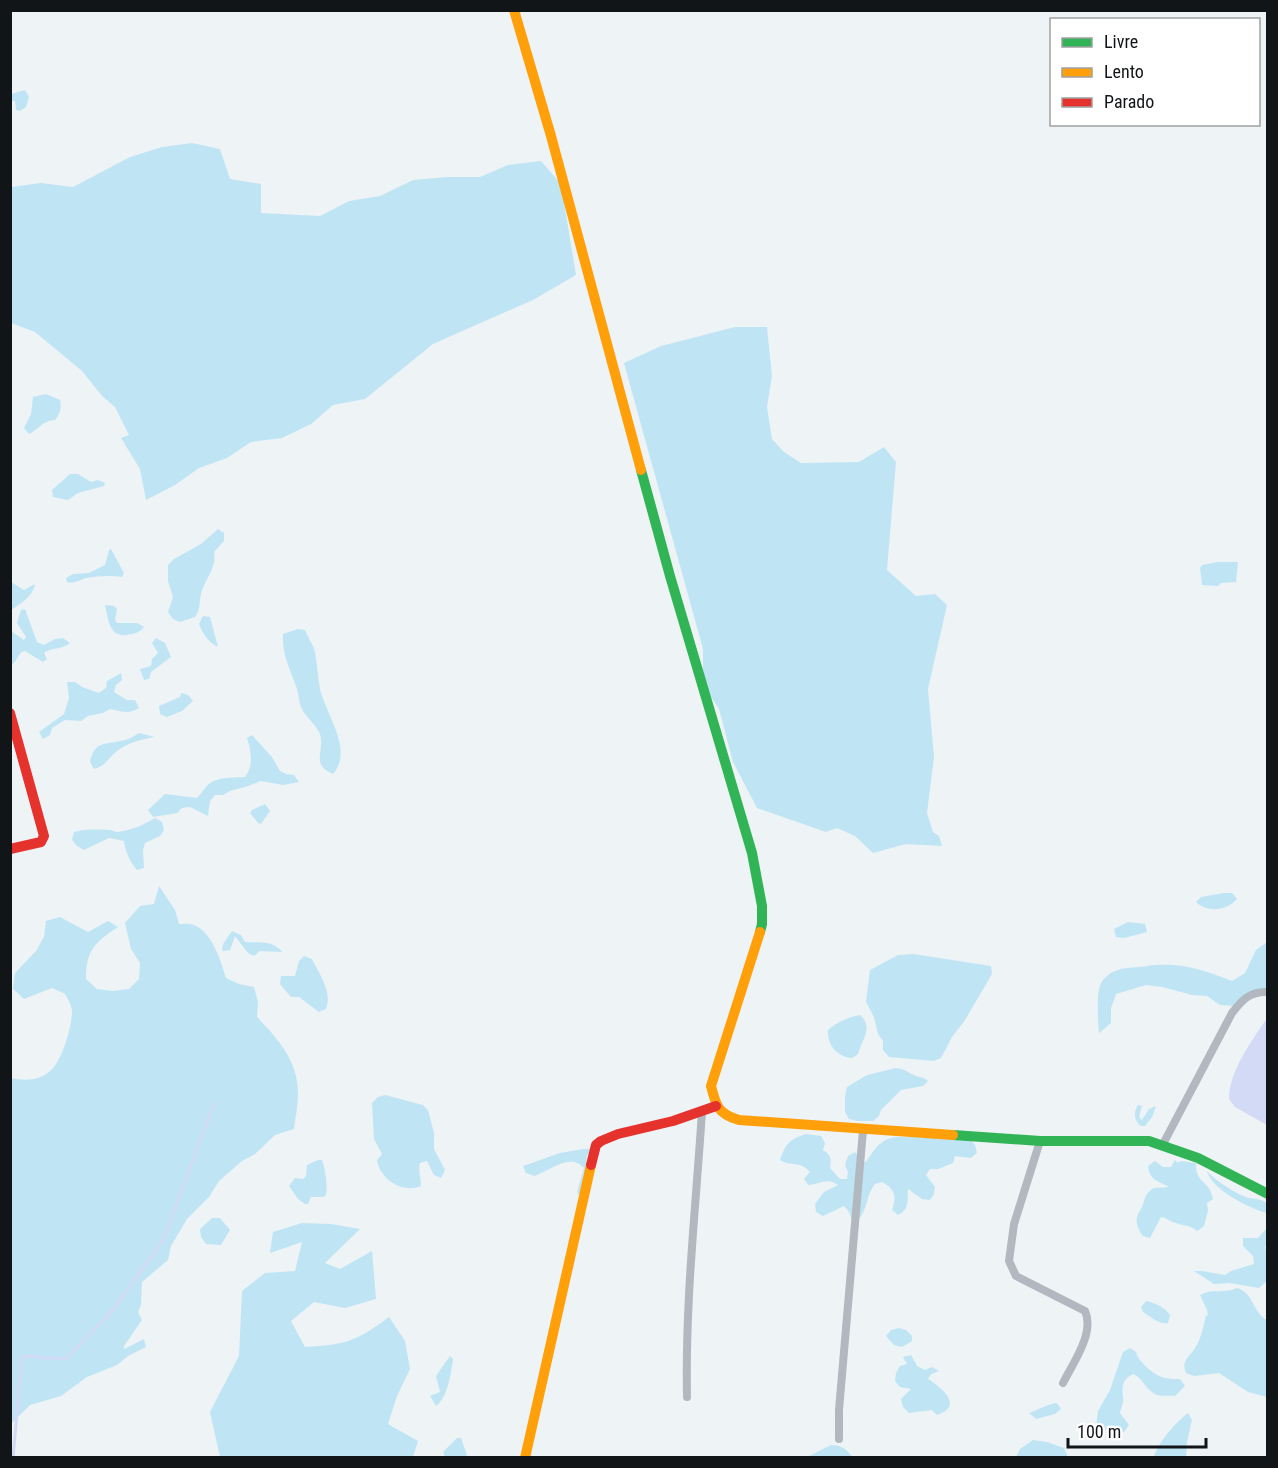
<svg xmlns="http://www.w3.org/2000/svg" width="1278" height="1468" font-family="'Roboto Condensed',sans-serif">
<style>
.green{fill:#bfe5f5}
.water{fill:#d3daf6}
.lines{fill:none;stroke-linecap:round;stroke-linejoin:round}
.stream{stroke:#d3daf6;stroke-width:3}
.street{stroke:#b2b8bf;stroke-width:8}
.fast{stroke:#30b455;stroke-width:10}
.slow{stroke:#ff9f0a;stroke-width:10}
.jam{stroke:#e5322d;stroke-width:10}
</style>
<rect width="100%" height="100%" fill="#eef3f6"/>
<g class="green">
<polygon points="25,90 29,97 26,107 20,111 16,110 15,101 11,101 11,94"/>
<polygon points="192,143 220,149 230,179 261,184 261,213 320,216 349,201 380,196 413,180 447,177 480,177 508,165 541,161 561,184 576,275 533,300 433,344 365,399 333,405 311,424 282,438 251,442 227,458 199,468 175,485 146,500 140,469 121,438 129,435 115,407 102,396 82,371 35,332 11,323 11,187 41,183 73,187 130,157 162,147"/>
<polygon points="735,327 767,327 772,376 767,407 772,439 784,452 801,463 859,462 884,447 896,462 887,570 916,596 935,594 947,605 928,689 934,757 927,813 933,832 939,836 942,846 906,844 873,853 855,836 837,828 826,832 757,808 733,762 719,709 708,692 703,670 703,649 624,363 661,346"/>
<path d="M46 394 60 400C62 409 60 413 55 420 41 421 40 429 29 434L24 428 31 414 33 397Z"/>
<polygon points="70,474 78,474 91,482 98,480 105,483 104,486 78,493 68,500 53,497 52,490"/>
<path d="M218 529 224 533V541L214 552C217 568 205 579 201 594 199 602 201 609 195 617L180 622 173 619 168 612 173 597 168 581V565L174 559 201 544Z"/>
<path d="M111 549 124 573 122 577C112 575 97 576 86 578 78 580 76 584 67 582L66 578 73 574 89 573 105 565 109 550Z"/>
<polygon points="1217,562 1238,562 1236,582 1221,583 1218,586 1202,585 1200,568 1202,565"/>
<path d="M11 582 24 590 35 584C33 597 21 603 11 610Z"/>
<path d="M105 605 114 606 117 609 115 620 117 623H137L144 627C139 633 134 634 126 635 109 637 108 618 105 605Z"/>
<path d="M25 609 37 642 44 645 55 639 63 638 70 643C62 650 51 647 44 653L47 659 43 662 25 651 21 652 14 663 11 665V631L24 640 26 637 17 623 21 610Z"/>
<path d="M203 616 210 617 218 647C208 642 203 634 199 624Z"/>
<path d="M298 629 305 630C308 638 313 644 315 652 317 664 318 677 320 689 326 715 354 750 333 774 310 764 325 752 320 734 317 726 308 719 303 711 299 704 299 697 297 689 290 668 282 657 283 634Z"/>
<polygon points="156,638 165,643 171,657 151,672 149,679 144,680 140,669 151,666 152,659 158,653 152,643"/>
<path d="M121 673 122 680 116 685 114 692 127 700H135L139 708C128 715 122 711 110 709L103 713 88 716 81 721 65 720 52 728 50 735 43 739 39 732 64 714 69 698 67 682H75L82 687 99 693 106 688 107 681Z"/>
<polygon points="181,693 188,695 193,701 182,711 167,717 160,714 159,706 180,697"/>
<path d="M139 733 155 737C142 739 127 743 117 751 108 758 106 766 94 769L90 762C95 741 103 745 120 741 127 740 133 737 139 733Z"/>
<path d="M252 735 272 757 280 771 286 774 294 775 299 782 283 785 261 781 245 787 230 791 223 795H215L210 801 208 816 190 807 182 808 177 813 153 817 148 810 165 794 197 798C201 794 203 790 207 786 216 776 233 778 245 777 254 765 251 751 247 738Z"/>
<polygon points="265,804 270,811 261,824 258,823 250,813 252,810"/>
<path d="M155 818 162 822 164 830 160 836 145 843 143 850 144 868 137 870C130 862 125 851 124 841L109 838 84 850 77 846 72 840 74 832C82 829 100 829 109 830 113 830 114 832 118 832 132 830 143 825 155 818Z"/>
<path d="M159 886 175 910 179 924C183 924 190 923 194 925 212 932 221 961 226 978L239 984 254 987 258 1002 257 1017C279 1040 299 1062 298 1096 298 1107 295 1118 294 1129L275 1135 255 1154 242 1161 219 1181 209 1197 187 1219 171 1246 168 1260 142 1282 141 1305 138 1312 142 1320 124 1346V1349L144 1339 146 1347 128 1356 117 1365 87 1377 61 1396 30 1405 11 1424V1078C25 1081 40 1081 51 1070 62 1061 72 1026 72 1012 72 1006 68 999 65 994L52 988 24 999 13 989 15 973 36 951 44 937 46 921 60 917 88 932 108 921 118 927C95 942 86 950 86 979L97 989 113 991 129 989 139 979 140 963 131 949 125 923 140 906 154 904Z"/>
<path d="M1224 893H1232L1237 899C1226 911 1208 913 1196 902L1201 897Z"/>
<polygon points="1128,922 1145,924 1147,932 1124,938 1116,937 1114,929"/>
<path d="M232 931 241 935 245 942C260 943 273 940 282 952L260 951 254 956 248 953 235 936 230 950 222 951 223 944Z"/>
<path d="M1267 942V989L1234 1006 1220 1005 1207 996 1192 995 1162 987 1146 985 1116 994 1111 1008V1023L1099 1033C1098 1021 1096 992 1101 983 1110 969 1123 968 1138 967 1144 967 1150 965 1156 965 1184 963 1207 971 1232 981L1245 973 1256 950Z"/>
<polygon points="913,954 991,966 992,974 965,1020 952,1037 941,1058 934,1061 889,1057 883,1050 883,1041 878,1034 874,1017 866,1002 870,970 898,955"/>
<path d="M304 956 312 959C319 973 333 993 326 1009L319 1012 299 997H291L280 984 281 976H295L299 961Z"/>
<path d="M860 1015C874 1027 862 1039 858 1054L852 1058C837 1057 827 1045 828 1030 837 1022 849 1017 860 1015Z"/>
<path d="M896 1068C905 1069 907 1072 914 1075 920 1078 923 1076 928 1081L923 1086 901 1090 881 1110 879 1116 873 1121H857L849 1119 845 1112V1096L847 1087 867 1075Z"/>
<path d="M385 1095 423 1105 428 1110 434 1133V1149L445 1170 441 1178 434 1175 427 1161 420 1163C418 1171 421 1177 421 1186 402 1194 380 1179 377 1160L382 1154 374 1139 372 1103 378 1097Z"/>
<path d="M1138 1105 1142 1106 1139 1117 1142 1120 1149 1109 1156 1106 1152 1117 1145 1126H1141C1134 1121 1133 1112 1138 1105Z"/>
<path d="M806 1134 821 1136 825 1143 823 1150C831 1155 832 1159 830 1168L840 1179H847L848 1172 845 1165 848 1156 855 1152 859 1158 866 1162C874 1150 880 1139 896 1137 904 1137 909 1137 916 1134L970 1139 975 1145 977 1153 971 1158 955 1156 953 1163 938 1169H930L926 1175 935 1187 934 1194 930 1200 922 1199 908 1189C907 1201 910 1209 898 1215L892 1210C897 1197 895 1189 882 1182L875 1184C866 1195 868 1208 859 1219L852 1220 849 1212 844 1206 823 1216 816 1212 815 1204 824 1192 838 1185C826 1177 821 1184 808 1185L804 1179 810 1172C799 1160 792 1167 780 1160 785 1145 789 1139 806 1134Z"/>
<path d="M583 1149H591L587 1156 585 1178 579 1195 577 1192 584 1168C570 1152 550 1171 534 1176L526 1173 523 1166 560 1153Z"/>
<path d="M318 1160H322C325 1167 328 1187 326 1195L323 1197H311L308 1204H305L298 1199 289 1186 295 1178 303 1179 306 1176 307 1165Z"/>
<path d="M1175 1160 1178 1163 1181 1161 1196 1163C1196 1166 1196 1170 1197 1173 1200 1183 1210 1183 1213 1199L1207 1203 1208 1211 1204 1226 1197 1231C1190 1225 1184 1226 1176 1223 1170 1222 1168 1218 1161 1217L1150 1238 1143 1236C1136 1226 1134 1219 1141 1209 1146 1199 1143 1195 1154 1188L1169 1187C1157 1180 1150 1181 1148 1166L1155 1161 1163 1167H1171Z"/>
<path d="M1207 1171C1213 1179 1239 1196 1249 1198 1256 1199 1261 1199 1267 1203V1213C1250 1209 1211 1189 1207 1171Z"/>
<polygon points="212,1218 220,1218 230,1230 221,1245 206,1244 201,1237 200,1229"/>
<path d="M302 1223 331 1224 360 1229 325 1263 340 1269 372 1251 376 1299 345 1308 314 1302 291 1321 305 1347C345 1345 357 1341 389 1317L405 1341 410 1369 397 1396 388 1424 418 1441 413 1457H220L210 1412 239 1356 242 1291 265 1273 295 1271 302 1242 270 1253 273 1232Z"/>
<polygon points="1267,1228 1267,1245 1265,1246 1267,1256 1267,1281 1259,1288 1229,1283 1214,1284 1194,1271 1202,1271 1225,1275 1231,1271 1254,1264 1253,1256 1243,1246 1243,1238 1258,1238"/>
<path d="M1237 1288C1254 1293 1252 1312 1267 1320V1397L1248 1392 1219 1373 1194 1376 1186 1373C1181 1360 1189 1358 1195 1348 1201 1339 1204 1325 1206 1315L1208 1316 1207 1310 1200 1295C1212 1288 1224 1294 1237 1288Z"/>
<path d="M1146 1301C1156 1303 1164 1307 1170 1315L1168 1323C1159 1325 1150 1316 1143 1312L1141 1307Z"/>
<polygon points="899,1328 906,1330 912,1336 912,1341 902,1347 894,1345 886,1336 891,1330"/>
<path d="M1130 1348 1136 1352C1138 1362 1155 1376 1165 1378 1170 1379 1176 1379 1180 1379L1185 1386 1175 1396C1168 1395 1161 1397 1155 1394 1145 1389 1143 1378 1133 1374 1122 1380 1122 1386 1123 1397 1124 1402 1121 1408 1120 1413L1129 1425 1124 1432 1117 1433 1110 1427 1103 1431 1096 1426 1098 1411 1110 1390 1123 1352Z"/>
<path d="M911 1355 917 1366 925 1370 932 1367 939 1371 931 1374 928 1379C941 1387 965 1406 937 1415L932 1410 909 1413 903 1407 901 1399 911 1389 900 1387 895 1381 896 1373 900 1366 907 1364 903 1357Z"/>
<path d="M450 1356 453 1359C451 1373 448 1397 436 1406L430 1396 440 1392 436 1376Z"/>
<path d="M1057 1403 1061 1409 1055 1414 1036 1419 1029 1413C1038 1410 1048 1404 1057 1403Z"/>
<path d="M1188 1413 1192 1420 1187 1442 1186 1457H1154C1157 1444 1176 1422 1188 1413Z"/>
<polygon points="457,1438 461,1438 467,1455 466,1457 445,1457 443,1452"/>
<polygon points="1033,1440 1047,1442 1064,1448 1068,1457 1016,1457 1020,1449"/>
<path d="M831 1445C841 1445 847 1449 852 1457H807Z"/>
</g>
<path class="water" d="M1267 1018V1125L1235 1107 1229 1099C1229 1071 1252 1041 1267 1018Z"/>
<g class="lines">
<polyline class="stream" points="13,1458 22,1356 66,1359 113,1310 163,1240 214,1104"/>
<g class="street">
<path d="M1040 1141 1014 1224 1009 1261 1016 1276 1085 1311C1095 1333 1073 1363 1063 1383"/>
<path d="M1162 1146 1232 1013C1242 1000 1250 991 1268 992"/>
<path d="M687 1397C685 1301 696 1206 702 1111"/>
<polyline points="839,1439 839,1410 863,1130"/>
</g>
<g class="fast">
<polyline points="641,470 670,576 752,853 762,906 762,924 760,932"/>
<polyline points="953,1135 1040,1141 1149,1141 1198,1158 1268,1194"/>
</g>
<g class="slow">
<polyline points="514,10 551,136 641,470"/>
<path d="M760 932 711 1086C716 1106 718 1114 739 1120L953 1135"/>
<polyline points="525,1458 591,1165"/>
</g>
<g class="jam">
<polyline points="10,713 44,836 41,842 10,849"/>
<polyline points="591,1165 596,1145 601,1141 618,1134 673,1121 716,1106"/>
</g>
</g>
<rect width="1278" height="1468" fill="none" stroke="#121517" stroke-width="24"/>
<rect x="1050" y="18" width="210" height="108" fill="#ffffff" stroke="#a0a1a2" stroke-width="1.5"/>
<rect x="1062" y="38" width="30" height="9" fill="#30b455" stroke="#a0a1a2" stroke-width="1.5"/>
<text x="1104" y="48" font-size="18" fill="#121517">Livre</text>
<rect x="1062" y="68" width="30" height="9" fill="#ff9f0a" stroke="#a0a1a2" stroke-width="1.5"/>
<text x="1104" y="78" font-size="18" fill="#121517">Lento</text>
<rect x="1062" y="98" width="30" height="9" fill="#e5322d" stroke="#a0a1a2" stroke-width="1.5"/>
<text x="1104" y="108" font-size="18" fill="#121517">Parado</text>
<path d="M1068 1438v9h138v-9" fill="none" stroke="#121517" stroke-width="3"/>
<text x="1077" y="1438" font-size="18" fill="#121517" stroke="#ffffff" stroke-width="4.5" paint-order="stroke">100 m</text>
</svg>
